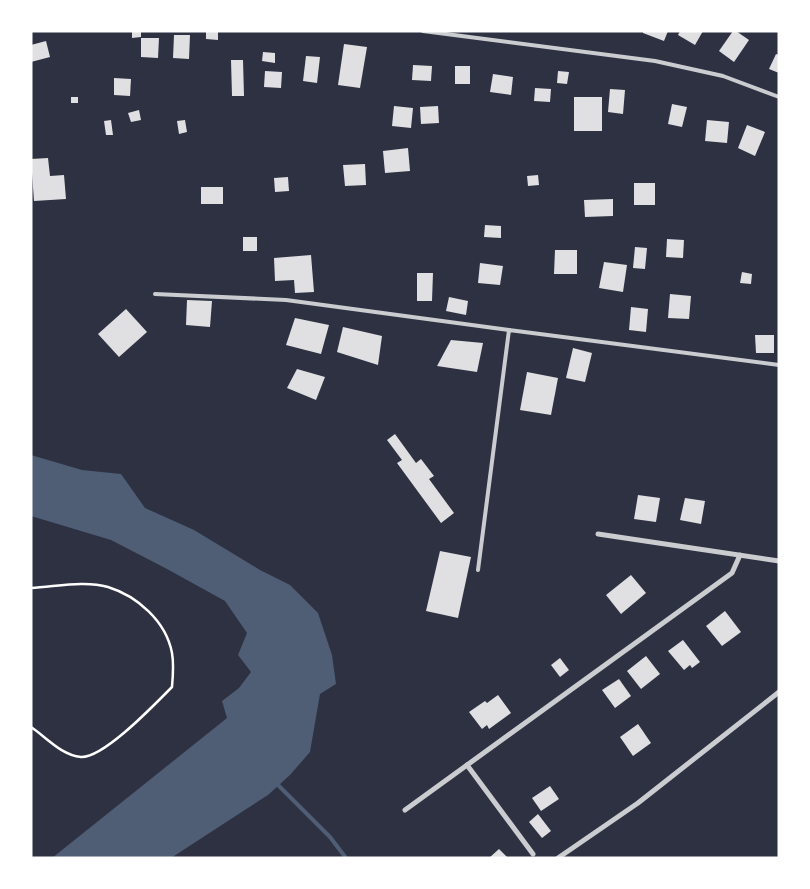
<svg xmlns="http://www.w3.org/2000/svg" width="810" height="889" font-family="'PT Sans',sans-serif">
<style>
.water{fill:#4f5d75}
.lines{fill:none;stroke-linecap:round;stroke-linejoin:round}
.stream{stroke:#4f5d75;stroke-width:4}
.building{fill:#e0e0e3}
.path{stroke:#fff;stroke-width:2.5}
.service{stroke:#caccd0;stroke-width:4}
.minor{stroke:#caccd0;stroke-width:5}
</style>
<rect width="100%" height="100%" fill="#2d3142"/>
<polygon class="water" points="31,455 82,470 121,474 145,508 194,530 260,570 290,585 318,613 332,655 336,684 320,694 310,752 290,775 268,795 171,858 52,858 227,718 222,701 239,688 251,672 238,655 247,633 225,601 167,569 111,540 31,516"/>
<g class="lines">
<polyline class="stream" points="276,783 330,837 346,858"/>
</g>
<g class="building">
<polygon points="132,31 141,31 141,37 132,38"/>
<polygon points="206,31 218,31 218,40 206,39"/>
<polygon points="643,31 668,31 664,41 643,33"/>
<polygon points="680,31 703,31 695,45 678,35"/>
<polygon points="733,31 736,31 749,40 734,62 719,51"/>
<polygon points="174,35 190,35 189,59 173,58"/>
<polygon points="141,38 159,38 158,58 141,57"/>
<polygon points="46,41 50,57 31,62 31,45"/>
<polygon points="344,44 367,47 360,88 338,85"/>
<polygon points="263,52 275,53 275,63 262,61"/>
<polygon points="776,54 779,55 779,73 769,69"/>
<polygon points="306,56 320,57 317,83 303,81"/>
<polygon points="231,60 243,60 244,96 232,96"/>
<polygon points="413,65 432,66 431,81 412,80"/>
<rect x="455" y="66" width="15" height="18"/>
<polygon points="265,71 282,72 281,88 264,87"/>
<polygon points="558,71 569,72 567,84 557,83"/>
<polygon points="493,74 513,77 511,95 490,92"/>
<polygon points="114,78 131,79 130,96 114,95"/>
<polygon points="535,88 551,89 550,102 534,101"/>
<polygon points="610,89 625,90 623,114 608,112"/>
<rect x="71" y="97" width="7" height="6"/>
<rect x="574" y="97" width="28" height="34"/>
<polygon points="672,104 687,107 682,127 668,124"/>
<polygon points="394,106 413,108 411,128 392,126"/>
<polygon points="438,106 439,123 421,124 420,107"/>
<polygon points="139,110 141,120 131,122 128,113"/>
<polygon points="111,120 113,135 106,135 104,121"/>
<polygon points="185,120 187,132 179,134 177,121"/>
<polygon points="707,120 729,122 727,143 705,141"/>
<polygon points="747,125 765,132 755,156 738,148"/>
<polygon points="408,148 410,171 385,173 383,151"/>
<polygon points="48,158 50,176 64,175 66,199 34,201 31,159"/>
<polygon points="365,164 366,185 345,186 343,165"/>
<polygon points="538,175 539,185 528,186 527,176"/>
<polygon points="288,177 289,191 275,192 274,178"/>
<rect x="634" y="183" width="21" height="22"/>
<rect x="201" y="187" width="22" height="17"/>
<polygon points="613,199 613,216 585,217 584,200"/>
<polygon points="485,225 501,226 501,238 484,237"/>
<rect x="243" y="237" width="14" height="14"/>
<polygon points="667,239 684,240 683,258 666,257"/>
<polygon points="635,247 647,248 645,269 633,268"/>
<polygon points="555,250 577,250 577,274 554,274"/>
<polygon points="311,255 314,292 295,293 294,280 275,281 274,258"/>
<polygon points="604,262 627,265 623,292 599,288"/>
<polygon points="480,263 503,266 500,285 478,283"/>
<polygon points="742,272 752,274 751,284 740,283"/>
<polygon points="417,273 433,273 432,301 417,301"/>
<polygon points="670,294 691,296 689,319 668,318"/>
<polygon points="449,297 468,301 466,315 446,311"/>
<polygon points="187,300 212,301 210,327 186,325"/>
<polygon points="631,307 648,309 646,332 629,330"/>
<polygon points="126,309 147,332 119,357 98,334"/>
<polygon points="295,318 329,325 321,354 286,345"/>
<polygon points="343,327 382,336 378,365 337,352"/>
<polygon points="755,335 774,335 774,353 756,353"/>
<polygon points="451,340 483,343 477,372 437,366"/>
<polygon points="573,348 592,353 585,382 566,378"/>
<polygon points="297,369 325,377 316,400 287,388"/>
<polygon points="527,372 558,378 551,415 520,410"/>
<polygon points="395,434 416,463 421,459 434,476 429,479 454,513 441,523 397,463 402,460 387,440"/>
<polygon points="638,495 660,498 656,522 634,519"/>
<polygon points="685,498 705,501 701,524 680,520"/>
<polygon points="440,551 471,557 458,618 426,611"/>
<polygon points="631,575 646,593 621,614 606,595"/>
<polygon points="725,611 741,632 722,646 706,626"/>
<polygon points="683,640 700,662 692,668 690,665 684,670 668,651"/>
<polygon points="646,656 660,674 641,689 627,671"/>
<polygon points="560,658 569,670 560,677 551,665"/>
<polygon points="619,679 631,696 615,708 602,690"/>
<polygon points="498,695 511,713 489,729 487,725 482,729 469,712 485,701 487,703"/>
<polygon points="638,724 651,743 633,756 620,737"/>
<polygon points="550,786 559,799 541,811 532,798"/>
<polygon points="538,814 551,831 542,838 529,822"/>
<polygon points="499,849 508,858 489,858"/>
</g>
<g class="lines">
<path class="path" d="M31 588C55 587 84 580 108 587 137 596 166 621 172 653 174 664 173 676 172 687 155 704 104 758 81 757 61 755 46 737 31 727"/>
<g class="service">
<polyline points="423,31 655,61 723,76 779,97"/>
<polyline points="155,294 286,300 509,330"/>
<polyline points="478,570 509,330 779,365"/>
</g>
<g class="minor">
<polyline points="598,534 779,561"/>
<polyline points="467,765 533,854"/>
<polyline points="405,810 732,573 740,555"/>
<polyline points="558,858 638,803 779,692"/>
</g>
</g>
<rect width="810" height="889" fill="none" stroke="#ffffff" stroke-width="65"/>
</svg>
